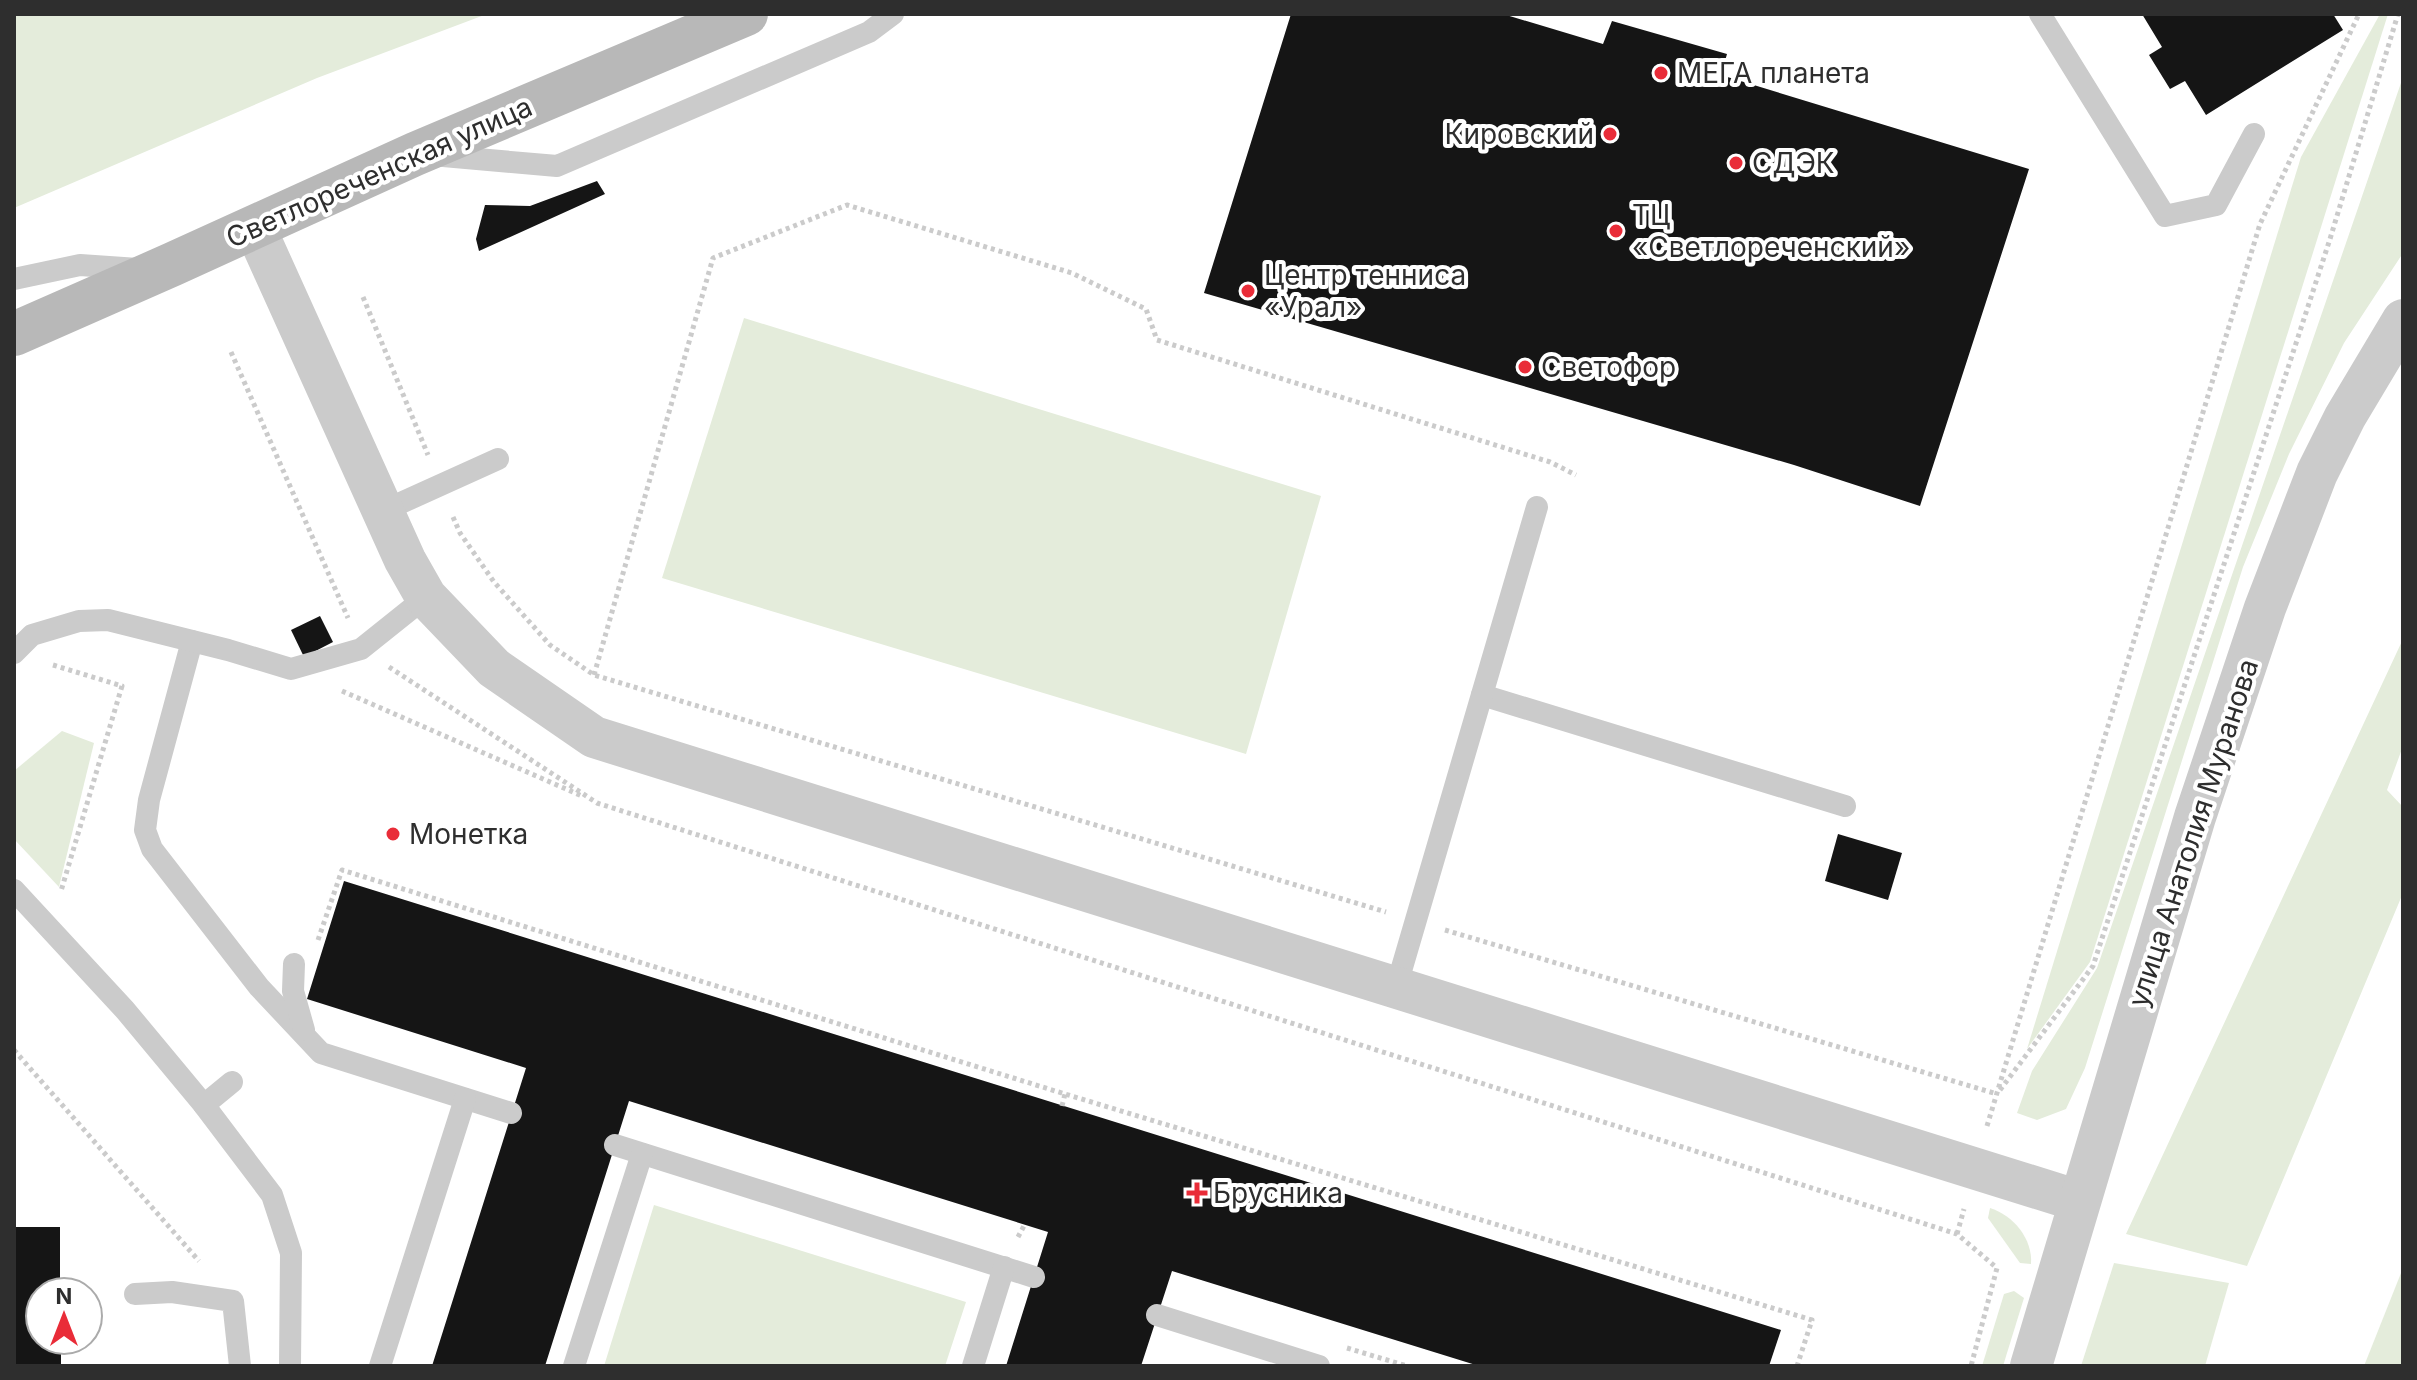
<svg xmlns="http://www.w3.org/2000/svg" width="2417" height="1380" font-family="Inter,sans-serif">
<style>
.green{fill:#e4ecdb}
.building{fill:#151515}
.lines{fill:none;stroke-linecap:round;stroke-linejoin:round}
.path{stroke:#cbcbcb;stroke-width:5;stroke-dasharray:4 4;stroke-linecap:butt}
.service{stroke:#cbcbcb;stroke-width:22}
.minor{stroke:#cbcbcb;stroke-width:42}
.secondary{stroke:#b8b8b8;stroke-width:44}
.poi-dot{fill:#e92c38;stroke:#fff;stroke-width:3}
.labels{text-anchor:middle;stroke-width:8;stroke-linejoin:round;paint-order:stroke}
.poi-label{font-size:28px;fill:#2e2e2e;stroke:#fff;text-anchor:start}
.street-label{font-size:28px;fill:#2e2e2e;stroke:#fff}
</style>
<rect width="100%" height="100%" fill="#fff"/>
<g class="green">
<polygon points="14,14 487,14 317,78 14,208"/>
<polygon points="2380,14 2388,14 2090,962 2027,1049 2301,157"/>
<polygon points="2403,77 2403,253 2344,343 2289,454 2243,567 2085,1068 2066,1109 2037,1120 2017,1113 2032,1071 2097,968"/>
<polygon points="744,318 1321,496 1246,754 662,578"/>
<polygon points="2403,639 2403,746 2387,790 2403,807 2403,893 2247,1266 2126,1234"/>
<polygon points="62,731 94,743 59,887 14,839 14,771"/>
<polygon points="654,1205 966,1302 945,1366 604,1366"/>
<path d="M1990 1208C2013 1215 2033 1239 2031 1264L2020 1263 1988 1218Z"/>
<polygon points="2114,1263 2229,1283 2205,1366 2081,1366"/>
<polygon points="2403,1268 2403,1366 2364,1366"/>
<polygon points="2014,1291 2024,1298 2003,1366 1982,1366 2004,1294"/>
</g>
<g class="building">
<polygon points="1291,14 1503,14 1603,44 1612,21 1727,54 1721,75 2029,169 1920,506 1794,465 1204,293"/>
<polygon points="2142,14 2333,14 2343,30 2206,115 2185,81 2170,89 2149,55 2162,47"/>
<polygon points="597,181 605,194 479,251 476,239 485,205 530,206"/>
<polygon points="320,616 333,642 304,657 291,630"/>
<polygon points="1838,834 1902,853 1888,900 1825,881"/>
<polygon points="344,881 1781,1330 1769,1366 1479,1366 1172,1271 1141,1366 1006,1366 1048,1232 629,1101 545,1366 432,1366 526,1068 307,999"/>
<polygon points="14,1227 60,1227 60,1292 40,1292 40,1340 61,1340 61,1366 14,1366"/>
</g>
<g class="lines">
<g class="path">
<polyline points="363,297 428,455"/>
<polyline points="231,352 348,618"/>
<polyline points="453,517 460,533 494,582 550,645 594,675 1386,912"/>
<polyline points="53,665 122,686 61,891"/>
<polyline points="389,667 597,803 1957,1234 1997,1268 1971,1366"/>
<polyline points="594,675 713,258 847,205 1072,273 1146,309 1157,340 1550,462 1576,475"/>
<polyline points="342,691 582,796"/>
<polyline points="1445,930 1997,1094"/>
<polyline points="318,940 342,870 1065,1094 1812,1320 1797,1366"/>
<polyline points="14,1050 199,1261"/>
<polyline points="2000,1090 2093,966 2330,239 2398,14"/>
<polyline points="1062,1106 1065,1094"/>
<polyline points="1987,1126 2260,224 2359,14"/>
<polyline points="1957,1234 1964,1209"/>
<polyline points="1018,1237 1025,1224"/>
<polyline points="1347,1348 1407,1366"/>
</g>
<g class="service">
<polyline points="2040,14 2165,216 2216,205 2254,134"/>
<polyline points="432,155 557,166 869,32 893,14"/>
<polyline points="14,279 80,265 138,269"/>
<polyline points="383,511 498,459"/>
<polyline points="192,641 149,800 145,830 152,849 259,987 321,1053 511,1113"/>
<polyline points="14,653 32,635 79,621 108,620 228,650 291,669 361,649 426,597"/>
<polyline points="1482,695 1845,806"/>
<polyline points="14,890 125,1010 204,1105 272,1195 291,1253 290,1366"/>
<polyline points="294,964 293,991 304,1030"/>
<polyline points="1396,988 1537,507"/>
<polyline points="204,1105 232,1082"/>
<polyline points="615,1145 1034,1277"/>
<polyline points="135,1294 172,1292 233,1301 240,1366"/>
<polyline points="1157,1315 1319,1366"/>
<polyline points="380,1366 465,1099"/>
<polyline points="574,1366 642,1154"/>
<polyline points="973,1366 1004,1267"/>
</g>
<g class="minor">
<polyline points="255,228 405,560 426,597 494,668 594,737 2079,1201"/>
<polyline points="2031,1366 2195,817 2265,608 2317,473 2345,417 2403,320"/>
</g>
<polyline class="secondary" points="14,334 173,264 415,154 746,14"/>
</g>
<g class="poi-dot">
<circle cx="1661" cy="73" r="8"/>
<circle cx="1610" cy="134" r="8"/>
<circle cx="1736" cy="163" r="8"/>
<circle cx="1616" cy="231" r="8"/>
<circle cx="1248" cy="291" r="8"/>
<circle cx="1525" cy="367" r="8"/>
<circle cx="393" cy="834" r="8"/>
<path d="M1193 1181h8v8h8v8h-8v8h-8v-8h-8v-8h8z"/>
</g>
<g class="labels">
<g class="poi-label">
<text x="1677" y="83">МЕГА планета</text>
<text x="1594" y="144" text-anchor="end">Кировский</text>
<text x="1752" y="173">СДЭК</text>
<text x="1632" y="225">ТЦ<tspan x="1632" dy="32">«Светлореченский»</tspan></text>
<text x="1264" y="285">Центр тенниса<tspan x="1264" dy="32">«Урал»</tspan></text>
<text x="1541" y="377">Светофор</text>
<text x="409" y="844">Монетка</text>
<text x="1213" y="1203">Брусника</text>
</g>
<g class="street-label">
<text transform="translate(379 172) rotate(-24)" y="10">Светлореченская улица</text>
<text transform="translate(2193 833) rotate(-72)" y="10">улица Анатолия Муранова</text>
</g>
</g>
<rect width="2417" height="1380" fill="none" stroke="#2e2e2e" stroke-width="32"/>
<g transform="translate(64 1316)"><circle r="38" fill="#ffffff" stroke="#ababab" stroke-width="2"/>
<path d="M0-6L14 30L0 20L-14 30Z" fill="#e92c38"/>
<text y="-12" font-size="22" font-weight="bold" text-anchor="middle" fill="#2e2e2e">N</text>
</g>
</svg>
